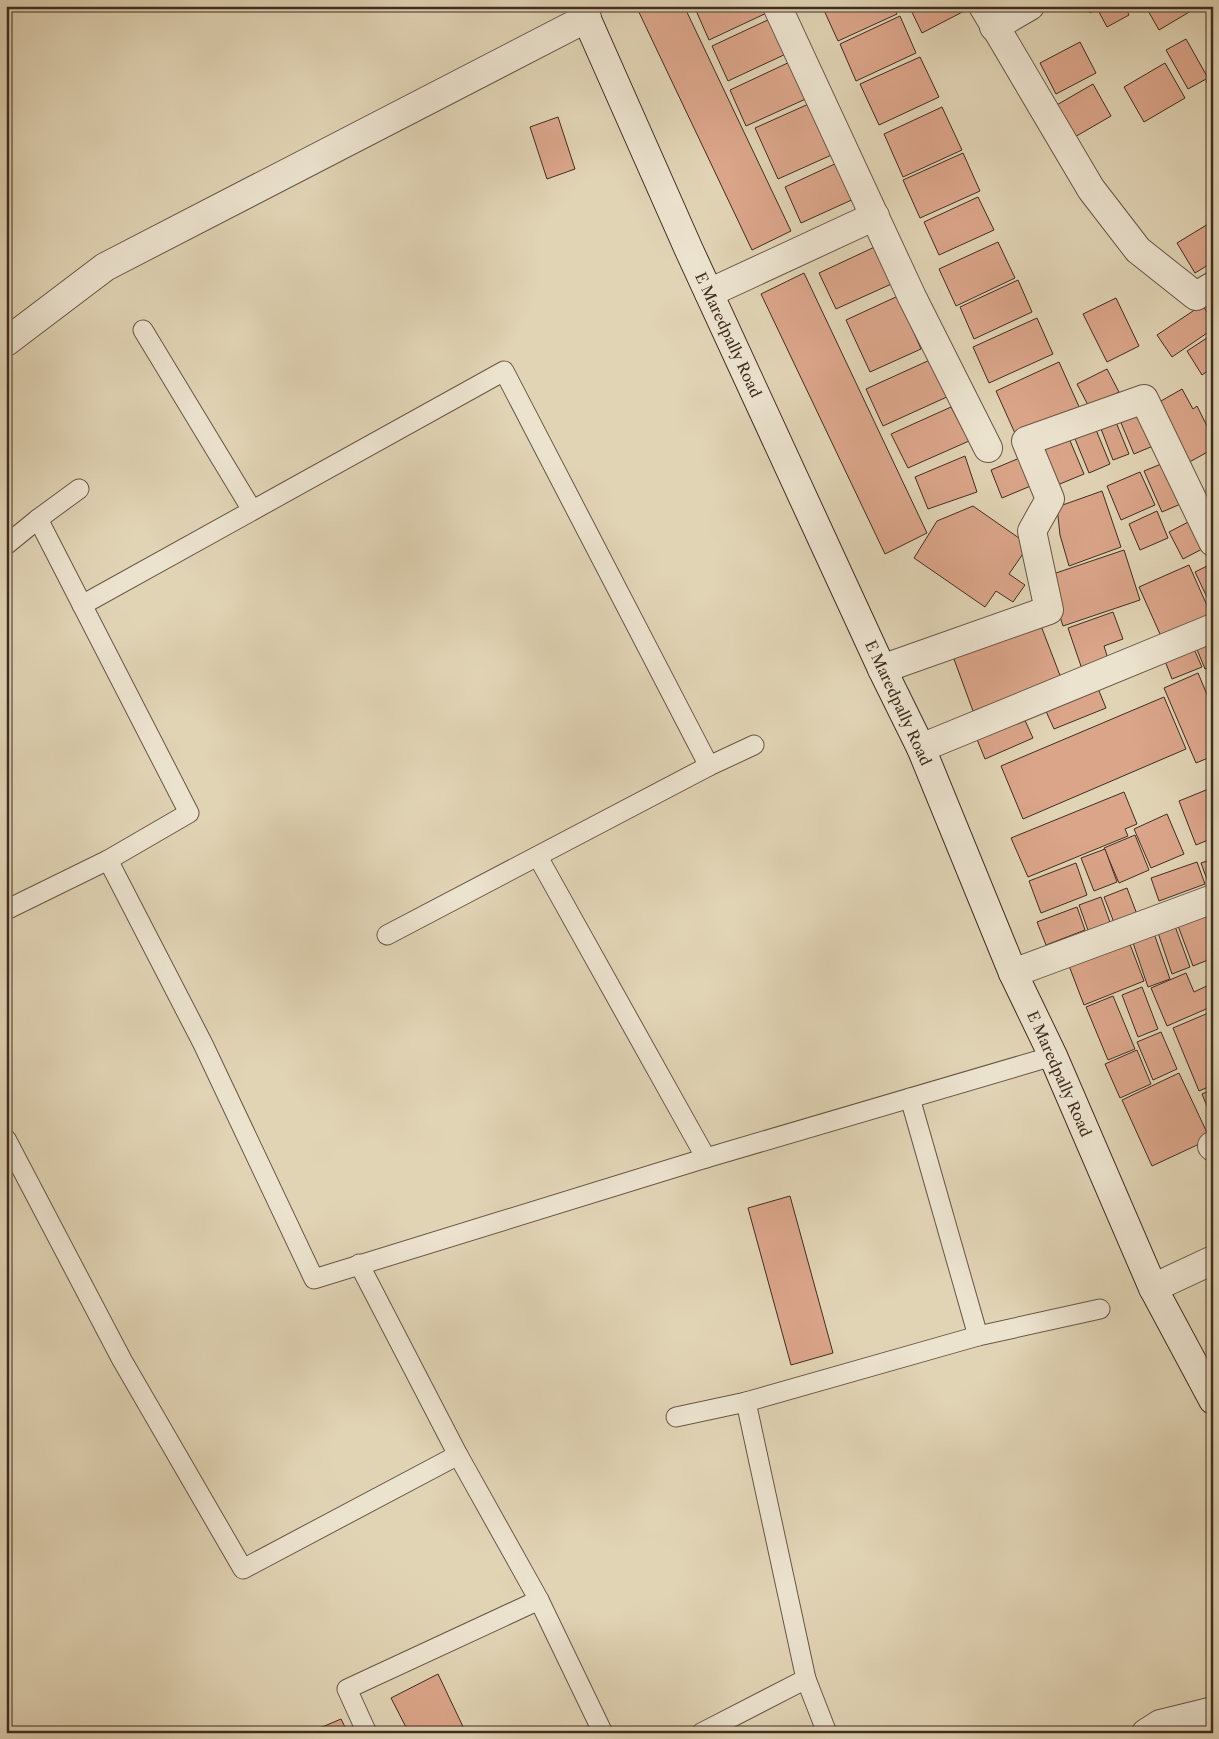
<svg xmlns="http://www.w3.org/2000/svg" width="1219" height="1739" font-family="'Libre Caslon Text',serif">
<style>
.building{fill:#dba58a;stroke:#402d20}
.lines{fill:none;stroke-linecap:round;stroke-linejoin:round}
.service-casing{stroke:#685745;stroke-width:21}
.minor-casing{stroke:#685745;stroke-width:30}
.secondary-casing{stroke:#402d20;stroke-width:30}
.service{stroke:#ece3cf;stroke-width:19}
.minor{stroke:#ece3cf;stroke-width:28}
.secondary{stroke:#ece3cf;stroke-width:28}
.labels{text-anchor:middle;stroke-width:4;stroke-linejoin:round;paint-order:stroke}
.street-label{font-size:15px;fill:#402d20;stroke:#ece3cf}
</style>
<rect width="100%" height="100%" fill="#e1d4b5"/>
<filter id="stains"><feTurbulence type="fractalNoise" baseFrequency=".004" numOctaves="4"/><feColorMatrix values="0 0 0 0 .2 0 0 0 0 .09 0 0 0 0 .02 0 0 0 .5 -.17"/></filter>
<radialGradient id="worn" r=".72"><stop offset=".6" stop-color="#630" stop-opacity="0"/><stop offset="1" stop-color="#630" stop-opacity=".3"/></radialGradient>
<g class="building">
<polygon points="636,6 684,6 791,231 752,250"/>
<polygon points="694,6 772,6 773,10 709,40"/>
<polygon points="822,6 894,6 897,14 838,41"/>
<polygon points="909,6 972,6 972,7 922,33"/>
<polygon points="1087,6 1102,6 1090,13"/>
<polygon points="1110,6 1125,6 1129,15 1107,27 1099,12"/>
<polygon points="1151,6 1188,6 1191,11 1159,30 1147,9"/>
<polygon points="900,16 916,53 856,81 840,44"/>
<polygon points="772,18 788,53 728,81 712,46"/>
<polygon points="1186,39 1208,78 1188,89 1166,50"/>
<polygon points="1080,42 1096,73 1056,94 1040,63"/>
<polygon points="920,57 939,97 879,125 860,84"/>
<polygon points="794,60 810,97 746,126 730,90"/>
<polygon points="1165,63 1185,98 1144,122 1124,87"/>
<polygon points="1213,76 1213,92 1206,81"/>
<polygon points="1093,84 1111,116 1073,138 1055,106"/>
<polygon points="813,102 836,153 778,179 755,128"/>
<polygon points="942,107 962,150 903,177 884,134"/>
<polygon points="558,117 575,169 547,179 530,127"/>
<polygon points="963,153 980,191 920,218 903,180"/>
<polygon points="839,162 856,198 801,223 785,187"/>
<polygon points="978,197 994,230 939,255 924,222"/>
<polygon points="1213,221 1213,262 1195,273 1177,243"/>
<polygon points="998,242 1015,278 956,306 939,269"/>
<polygon points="881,244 898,281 836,309 819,273"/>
<polygon points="804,273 927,533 885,554 761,294"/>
<polygon points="1018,280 1032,312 974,339 960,307"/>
<polygon points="898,296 921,349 870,372 846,320"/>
<polygon points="1116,298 1139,346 1107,362 1083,314"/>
<polygon points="1202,305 1213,320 1213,329 1172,357 1157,335"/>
<polygon points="1037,318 1053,354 989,383 973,347"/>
<polygon points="1213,334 1213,367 1202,375 1187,351"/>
<polygon points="932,359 949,396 883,426 866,389"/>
<polygon points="1059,362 1081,411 1018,440 996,391"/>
<polygon points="1107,369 1119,392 1089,407 1077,384"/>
<polygon points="1182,389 1193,409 1197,406 1213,438 1213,449 1184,465 1154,405"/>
<polygon points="951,407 969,441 908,468 891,434"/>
<polygon points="1139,410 1153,446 1134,454 1119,418"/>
<polygon points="1113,415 1129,454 1113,460 1098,421"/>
<polygon points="1094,425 1110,464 1089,473 1073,434"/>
<polygon points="1068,436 1084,474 1055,486 1040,448"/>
<polygon points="965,456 977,492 928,509 915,477"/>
<polygon points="1022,457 1033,485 1002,498 991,470"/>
<polygon points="1166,462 1183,503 1162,512 1144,471"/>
<polygon points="1140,472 1155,505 1121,520 1107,486"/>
<polygon points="1102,491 1121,547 1069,566 1060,535 1057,507"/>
<polygon points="973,506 1029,545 1009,574 1025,585 1013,602 996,591 985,607 914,558 937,521"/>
<polygon points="1157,511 1168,538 1140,550 1129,524"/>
<polygon points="1192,520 1206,547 1183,559 1169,532"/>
<polygon points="1124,550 1140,600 1063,626 1047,576"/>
<polygon points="1213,563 1213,610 1195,572"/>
<polygon points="1189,565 1213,619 1164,643 1139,587"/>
<polygon points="1113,612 1123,639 1104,646 1109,662 1083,672 1068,628"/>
<polygon points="1038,618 1061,678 973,711 951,651"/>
<polygon points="1213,640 1213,666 1205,669 1196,647"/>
<polygon points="1194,649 1202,667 1172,679 1165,661"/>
<polygon points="1198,673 1213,709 1213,756 1196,763 1164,688"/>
<polygon points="1097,686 1106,708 1054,729 1045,709"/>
<polygon points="1164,697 1186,749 1023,819 1001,766"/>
<polygon points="1023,716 1033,738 985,759 976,737"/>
<polygon points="1211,788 1213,838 1196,845 1179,801"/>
<polygon points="1124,792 1137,824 1125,829 1128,836 1028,877 1011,838"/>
<polygon points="1167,814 1184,854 1151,868 1134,829"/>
<polygon points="1135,835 1149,870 1119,883 1104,848"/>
<polygon points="1105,849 1117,882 1094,891 1081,858"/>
<polygon points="1213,859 1213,886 1210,888 1201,863"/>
<polygon points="1197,862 1205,884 1159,901 1151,878"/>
<polygon points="1076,863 1087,895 1041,913 1029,881"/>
<polygon points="1127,888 1138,917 1115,925 1104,897"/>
<polygon points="1101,897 1111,925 1089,933 1079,905"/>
<polygon points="1077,907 1085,930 1046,945 1037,922"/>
<polygon points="1213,908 1213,958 1193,966 1174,915"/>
<polygon points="1172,918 1190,967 1172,974 1155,924"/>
<polygon points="1151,925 1170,979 1148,987 1130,934"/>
<polygon points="1126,934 1144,981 1084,1005 1066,958"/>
<polygon points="1186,973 1194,992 1213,983 1213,1006 1167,1026 1151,988"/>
<polygon points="1142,987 1158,1029 1138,1037 1122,995"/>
<polygon points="1113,996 1135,1049 1108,1060 1086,1007"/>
<polygon points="1213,1011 1213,1085 1199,1091 1173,1028"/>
<polygon points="1161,1032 1177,1069 1153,1080 1137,1042"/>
<polygon points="1137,1050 1151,1084 1120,1098 1105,1064"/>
<polygon points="1179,1073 1210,1139 1152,1166 1122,1100"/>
<polygon points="1213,1089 1213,1121 1202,1094"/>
<polygon points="790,1196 833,1353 791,1365 748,1208"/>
<polygon points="438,1674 466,1733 409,1733 391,1698"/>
<polygon points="341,1719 348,1733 308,1733"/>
</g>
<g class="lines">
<defs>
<g id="service">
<polyline points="143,330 252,510"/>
<polyline points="38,519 79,489"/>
<polyline points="6,545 38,519 189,813 108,860 6,910"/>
<polyline points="82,605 504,371 709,766 754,745"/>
<polyline points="538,857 706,1158"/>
<polyline points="108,860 203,1044 314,1279 706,1158 1053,1056"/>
<polyline points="387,935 709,766"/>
<polyline points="910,1098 978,1336"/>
<polyline points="6,1139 122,1360 243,1569 458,1455"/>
<polyline points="359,1264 458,1455 539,1600 603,1733"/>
<polyline points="676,1417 746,1402"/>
<polyline points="806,1679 827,1733"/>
<polyline points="367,1733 347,1689 539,1600"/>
<polyline points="701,1733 806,1679 746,1402 978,1336 1100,1309"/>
</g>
<g id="minor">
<polyline points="777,6 912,297 988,448"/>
<polyline points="983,6 1091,189 1138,250 1196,296 1213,286"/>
<polyline points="994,27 1030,6"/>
<polyline points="709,293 875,216"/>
<polyline points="6,342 105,267 587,18"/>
<polyline points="882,669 1049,610 1032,531 1050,499 1026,441 1144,399 1213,542"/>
<polyline points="921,748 1213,628"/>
<polyline points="1013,973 1213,899"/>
<polyline points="1212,1146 1213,1147"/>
<polyline points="1153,1288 1213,1260"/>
<polyline points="1146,1733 1160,1724 1213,1711"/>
</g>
<polyline id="secondary" points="581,6 689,250 882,669 921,748 1013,973 1053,1056 1153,1288 1213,1400"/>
</defs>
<use href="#service" class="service-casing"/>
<use href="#minor" class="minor-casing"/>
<use href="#secondary" class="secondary-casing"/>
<use href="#service" class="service"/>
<use href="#minor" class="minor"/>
<use href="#secondary" class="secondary"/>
</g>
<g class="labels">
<g class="street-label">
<text transform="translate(728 335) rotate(65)" y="5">E Maredpally Road</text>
<text transform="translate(898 703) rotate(65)" y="5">E Maredpally Road</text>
<text transform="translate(1059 1074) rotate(66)" y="5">E Maredpally Road</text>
</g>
</g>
<rect width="1219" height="1739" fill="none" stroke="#e1d4b5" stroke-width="25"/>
<rect x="8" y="8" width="1204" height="1724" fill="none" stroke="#402d20" stroke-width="2.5"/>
<rect x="12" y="12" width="1194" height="1714" fill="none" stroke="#402d20"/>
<rect width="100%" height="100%" filter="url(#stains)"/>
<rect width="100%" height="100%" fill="url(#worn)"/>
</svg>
